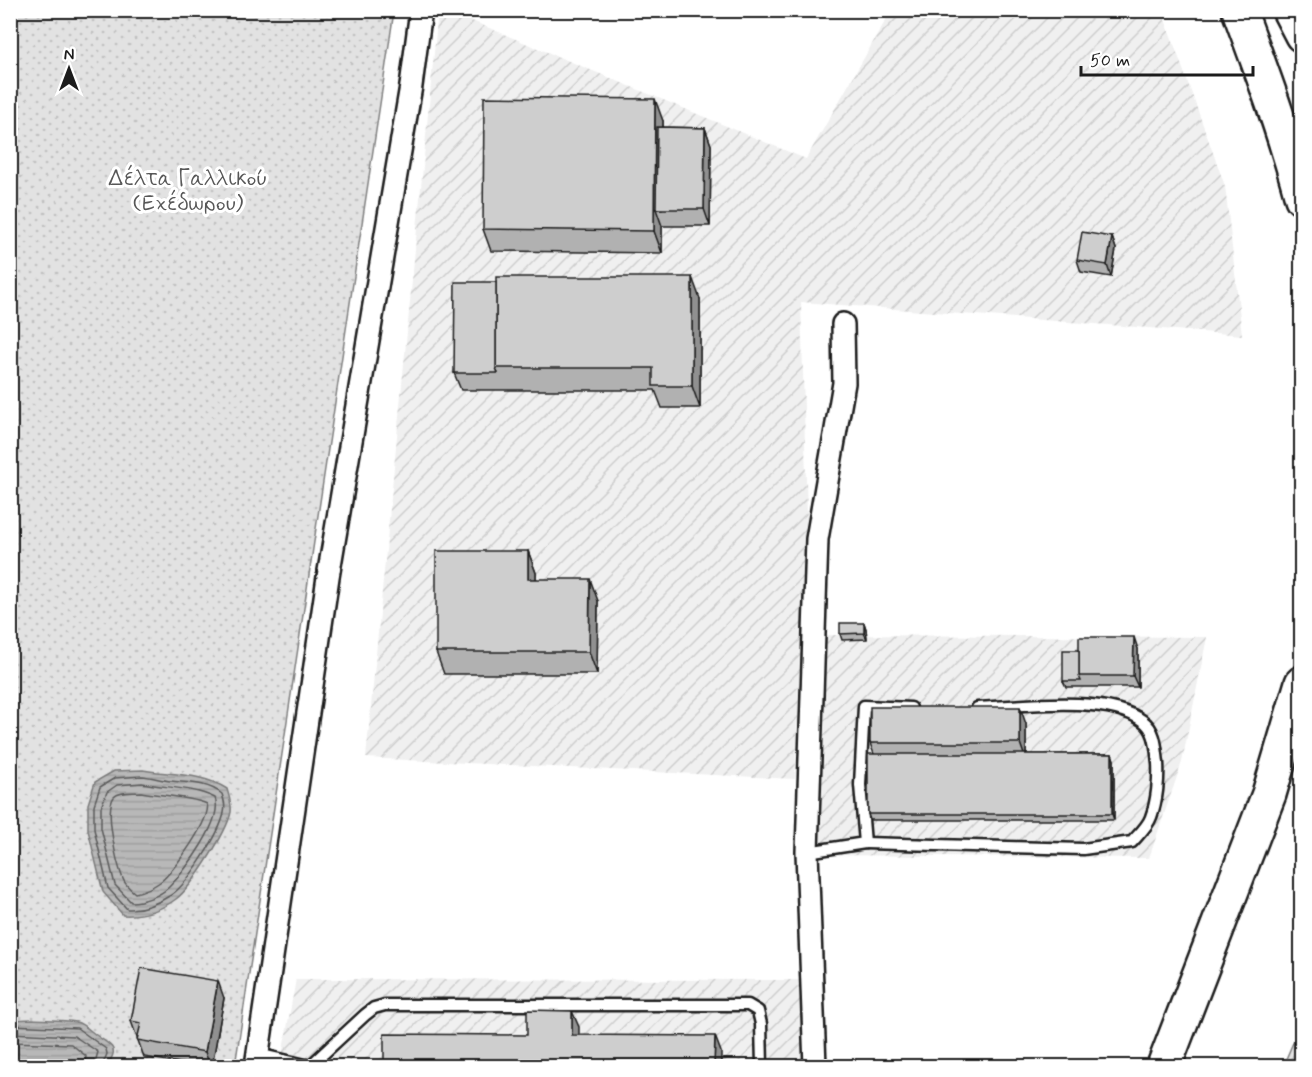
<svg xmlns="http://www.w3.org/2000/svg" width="1312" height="1077" font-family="Mynerve,sans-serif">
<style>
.industrial{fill:url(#industrial-furrows)}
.forest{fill:url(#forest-firs);stroke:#7f7f7f;stroke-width:1.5}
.park{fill:url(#park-dots);stroke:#7f7f7f;stroke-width:1.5}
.water{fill:url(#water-rules);stroke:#7a7a7a;stroke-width:1.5}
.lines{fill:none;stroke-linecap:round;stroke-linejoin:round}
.shore{stroke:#5a5a5a;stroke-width:1.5}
.service-casing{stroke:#1c1c1c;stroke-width:15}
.minor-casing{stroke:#1c1c1c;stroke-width:26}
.motorway-casing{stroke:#1c1c1c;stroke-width:38}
.service{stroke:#fff;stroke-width:10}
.minor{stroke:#fff;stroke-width:21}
.motorway{stroke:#fff;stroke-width:33}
.wall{fill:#b1b1b1;stroke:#1c1c1c;stroke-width:1.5}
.shaded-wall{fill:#909090;stroke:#1c1c1c;stroke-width:1.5}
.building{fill:#cecece;stroke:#1c1c1c;stroke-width:1.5}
.labels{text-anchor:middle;stroke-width:6;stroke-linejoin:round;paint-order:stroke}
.park-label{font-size:22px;fill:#575757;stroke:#fff}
</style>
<defs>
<pattern id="industrial-furrows" width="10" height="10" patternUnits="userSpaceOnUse" patternTransform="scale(1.5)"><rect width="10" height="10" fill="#f0f0f0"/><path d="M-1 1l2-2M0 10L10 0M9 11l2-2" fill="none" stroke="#cdcdcd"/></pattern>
<pattern id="forest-firs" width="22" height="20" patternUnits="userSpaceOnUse" patternTransform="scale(1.5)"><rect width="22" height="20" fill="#e2e2e2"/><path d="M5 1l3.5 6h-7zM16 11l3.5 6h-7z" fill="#c1c1c1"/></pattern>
<pattern id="park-dots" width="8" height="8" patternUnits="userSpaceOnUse" patternTransform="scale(1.5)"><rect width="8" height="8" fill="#e2e2e2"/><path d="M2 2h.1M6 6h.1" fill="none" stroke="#c1c1c1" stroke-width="1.8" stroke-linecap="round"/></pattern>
<pattern id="water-rules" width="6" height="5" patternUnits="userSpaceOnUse" patternTransform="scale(1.5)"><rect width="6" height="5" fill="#b8b8b8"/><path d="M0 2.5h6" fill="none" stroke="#9e9e9e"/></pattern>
</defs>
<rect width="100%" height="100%" fill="#fff"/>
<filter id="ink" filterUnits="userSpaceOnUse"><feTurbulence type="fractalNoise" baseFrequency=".0167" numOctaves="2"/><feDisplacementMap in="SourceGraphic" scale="12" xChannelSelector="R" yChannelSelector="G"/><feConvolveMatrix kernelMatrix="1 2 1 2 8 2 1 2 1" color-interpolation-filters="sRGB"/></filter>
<g filter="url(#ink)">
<g class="industrial">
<polygon points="438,11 448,11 806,159 891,11 1162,11 1225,186 1242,335 801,302 807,515 795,779 366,758"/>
<polygon points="822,635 1207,637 1182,762 1149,858 820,855"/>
<polygon points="296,979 806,980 805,1066 280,1066"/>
</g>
<polygon class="forest" points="1301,1024 1301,1066 1283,1066"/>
<polygon class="park" points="10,11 394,11 235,1066 11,1066"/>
<g class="water">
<path d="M143 770C171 775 202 773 227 789 229 796 232 805 231 812 227 832 192 887 176 899 160 911 142 916 123 915L103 892 88 830V804L95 782 114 771Z"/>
<path d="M33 1019C47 1020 62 1020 76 1022 84 1024 89 1030 96 1035 109 1045 122 1047 106 1066H11V1020Z"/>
</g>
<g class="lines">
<g class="shore">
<path d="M142 776C152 777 161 780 171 781 189 783 207 782 222 794 224 800 226 806 224 813 220 833 188 884 171 895 157 904 143 910 127 909L108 888 94 829V805L100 787 115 778Z"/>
<path d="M142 783C167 788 192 787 215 798 224 820 185 871 169 887 160 896 143 902 131 902L115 885 101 828V807L107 792 117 785Z"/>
<path d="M141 792C163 796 186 796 207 804 212 818 173 873 160 882 153 887 144 891 135 893 130 889 125 884 123 879 117 864 104 810 114 797 120 791 133 793 141 792Z"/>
<polyline points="10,1025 77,1028 106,1049 107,1054 102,1066"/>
<polyline points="10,1033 74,1036 98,1052 94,1066"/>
<polyline points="10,1042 71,1044 86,1056 85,1066"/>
</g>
<defs>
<g id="service">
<path d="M865 843 1083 849 1132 842C1138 835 1148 826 1151 817 1157 801 1159 779 1158 763 1156 748 1156 730 1143 721 1108 694 1020 706 977 708"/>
<polyline points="807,852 865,843 860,785 864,706 911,708"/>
<polyline points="258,1054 310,1066"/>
<polyline points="310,1066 365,1015 374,1008 385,1005 748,1005 758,1011 761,1024 762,1066"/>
</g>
<g id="minor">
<polyline points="256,1066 328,577 411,86 421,10"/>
<polyline points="815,1066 807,852 817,539 844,383 843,324"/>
</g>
<g id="motorway">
<path d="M1239 10C1262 72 1285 134 1302 198"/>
<polyline points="1289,10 1302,35"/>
<polyline points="1164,1066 1269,794 1302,683"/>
</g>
</defs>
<use href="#service" class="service-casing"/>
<use href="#minor" class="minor-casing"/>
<use href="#motorway" class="motorway-casing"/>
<use href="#service" class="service"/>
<use href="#minor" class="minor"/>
<use href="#motorway" class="motorway"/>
</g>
<g class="wall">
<polygon points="663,121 663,127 705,128 711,145 710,226 662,226 662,253 491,251 483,229"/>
<polygon points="1112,237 1116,249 1111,277 1081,272 1077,260"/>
<polygon points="700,299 700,408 662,408 655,390 461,390 454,373"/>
<polygon points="528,551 536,573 536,579 598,601 597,674 444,674 436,652"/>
<polygon points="864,623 866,629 867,639 842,640 840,634"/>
<polygon points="1138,649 1138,687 1066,687 1063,681"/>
<polygon points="1026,724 1026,754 1112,754 1114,760 1114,820 870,820 868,814 874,754 870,743"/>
<polygon points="224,998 212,1066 199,1066 144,1057 131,1021"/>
</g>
<g class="shaded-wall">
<polygon points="655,99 663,121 662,209 656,209 662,226 662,253 654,231"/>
<polygon points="705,128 711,145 710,226 704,209"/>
<polygon points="1112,237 1116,249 1111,277 1107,265"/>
<polygon points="692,277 700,299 700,408 692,386"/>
<polygon points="528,551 536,573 536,601 528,579"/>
<polygon points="590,579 598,601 597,674 589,652"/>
<polygon points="864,623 866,629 867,639 864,633"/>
<polygon points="1134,637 1138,649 1138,687 1133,676"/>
<polygon points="1020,707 1026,724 1026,760 1020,743"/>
<polygon points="1112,754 1114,760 1114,820 1112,814"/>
<polygon points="218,981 224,998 212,1066 210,1066 205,1052"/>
<polygon points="572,1011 579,1027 579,1052 572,1035"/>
<polygon points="715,1036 721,1052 721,1066 714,1066"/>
</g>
<g class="building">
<polygon points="484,97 655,99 654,231 483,229"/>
<polygon points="657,127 705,128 704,209 656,209"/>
<polygon points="1082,232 1112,237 1107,265 1077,260"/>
<polygon points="496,277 692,277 692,386 653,386 653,368 496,368"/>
<polygon points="455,282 496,282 496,368 498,373 454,373"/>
<polygon points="436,551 528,551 528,579 590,579 589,652 436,652"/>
<polygon points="840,623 864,623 864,633 840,634"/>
<polygon points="1079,637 1134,637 1133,676 1079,676"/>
<polygon points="1063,650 1079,650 1079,676 1081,681 1063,681"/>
<rect x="870" y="707" width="150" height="36"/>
<rect x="868" y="754" width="244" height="60"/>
<polygon points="141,968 218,981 205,1052 137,1040 141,1023 131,1021"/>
<polygon points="527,1010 572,1011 572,1035 715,1036 714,1066 384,1066 384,1034 527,1035"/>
</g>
</g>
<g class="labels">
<g class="park-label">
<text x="188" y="185">Δέλτα Γαλλικού<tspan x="188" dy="25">(Εχέδωρου)</tspan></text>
</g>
</g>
<rect width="1312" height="1077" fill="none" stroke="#fff" stroke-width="36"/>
<rect x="18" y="18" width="1276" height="1041" fill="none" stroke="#1c1c1c" stroke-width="2" filter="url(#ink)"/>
<g transform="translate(69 69)" stroke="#ffffff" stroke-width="4.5" paint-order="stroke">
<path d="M0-4.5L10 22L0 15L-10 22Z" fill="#1c1c1c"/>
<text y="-9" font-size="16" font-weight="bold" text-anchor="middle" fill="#1c1c1c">N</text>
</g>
<path d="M1081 66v9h172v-9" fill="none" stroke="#1c1c1c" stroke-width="3"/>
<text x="1090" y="66" font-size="18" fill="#1c1c1c" stroke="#ffffff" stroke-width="4.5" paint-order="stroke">50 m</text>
</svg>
